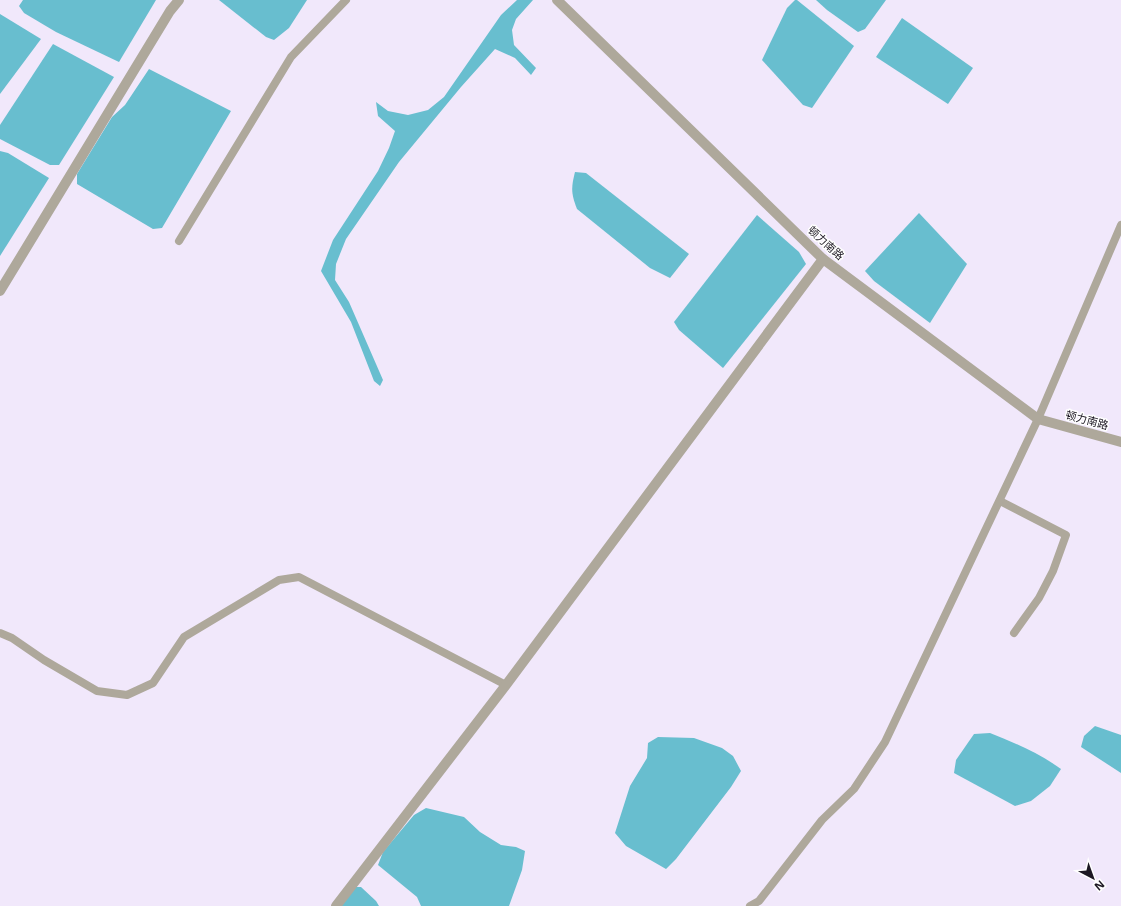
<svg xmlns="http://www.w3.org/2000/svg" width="1121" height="906" font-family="'Open Sans','Noto Sans SC',sans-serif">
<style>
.water{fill:#68becf}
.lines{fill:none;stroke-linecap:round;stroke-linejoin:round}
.minor{stroke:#aea89b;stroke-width:8}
.tertiary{stroke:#aea89b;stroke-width:10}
.labels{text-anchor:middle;stroke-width:3;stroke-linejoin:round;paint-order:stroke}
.street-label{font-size:11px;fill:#1d1823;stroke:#fff}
</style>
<rect width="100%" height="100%" fill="#f1e8fb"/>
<g class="water">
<polygon points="23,0 156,0 119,62 56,32 24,13 19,6"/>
<polygon points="219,0 307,0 289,28 274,40 266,37"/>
<polygon points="517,0 533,0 516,19 512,30 514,45 536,68 531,75 515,58 495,49 461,87 399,162 346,239 336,264 335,280 349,302 383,380 380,386 374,381 351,322 321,271 333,240 378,171 389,148 395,131 378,116 376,102 388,111 408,115 428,110 444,97 501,15"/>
<polygon points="795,0 797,0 854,46 812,108 803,105 762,60 787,8"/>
<polygon points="816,0 886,0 865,29 858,32 827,10"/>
<polygon points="0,14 41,39 0,94"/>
<polygon points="902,18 973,68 948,104 876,57"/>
<polygon points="53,44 114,77 59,165 50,165 0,139 0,125"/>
<polygon points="149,69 231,111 162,228 153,229 77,184 77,174 112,117 125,105"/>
<polygon points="0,151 8,153 49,178 0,256"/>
<path d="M575 172 586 173 689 254 670 278 650 268 577 209C571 193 571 188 575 172Z"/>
<polygon points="919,213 967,264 930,323 874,281 865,271"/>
<polygon points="757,215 799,252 806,264 723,368 679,330 674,322"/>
<polygon points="1095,726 1121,735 1121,773 1081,747 1084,736"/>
<path d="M990 733C1015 743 1039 753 1061 769L1050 786 1031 801 1015 806 954 773 956 760 974 734Z"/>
<polygon points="658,737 694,738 722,748 733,756 741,771 731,787 676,859 666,869 626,846 615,833 630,786 647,758 648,743"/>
<polygon points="426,808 464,817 480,832 501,845 516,847 525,851 522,870 509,906 421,906 417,897 378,865 383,852 414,815"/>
<polygon points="349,887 361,887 376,901 379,906 333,906"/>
</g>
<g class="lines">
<g class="minor">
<polyline points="179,241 291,57 346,0"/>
<polyline points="1000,501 1066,535 1053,571 1039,598 1014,633"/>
<polyline points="0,633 12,638 44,660 97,691 127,695 153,683 184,637 279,580 299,577 506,685"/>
<polyline points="750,906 759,901 822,820 854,789 885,742 1038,419 1121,225"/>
</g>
<g class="tertiary">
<polyline points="557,0 823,259 1038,419 1121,442"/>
<polyline points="0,291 170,11 179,0"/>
<polyline points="336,906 506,685 823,259"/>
</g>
</g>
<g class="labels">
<g class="street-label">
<text transform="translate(826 243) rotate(42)" y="4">顿力南路</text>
<text transform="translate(1087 420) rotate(15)" y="4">顿力南路</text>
</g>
</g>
<g transform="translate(1093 878) rotate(139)" stroke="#ffffff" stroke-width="3" paint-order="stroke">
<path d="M0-3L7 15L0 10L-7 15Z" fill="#1d1823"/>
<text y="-6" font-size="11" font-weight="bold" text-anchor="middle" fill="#1d1823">N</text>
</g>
</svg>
